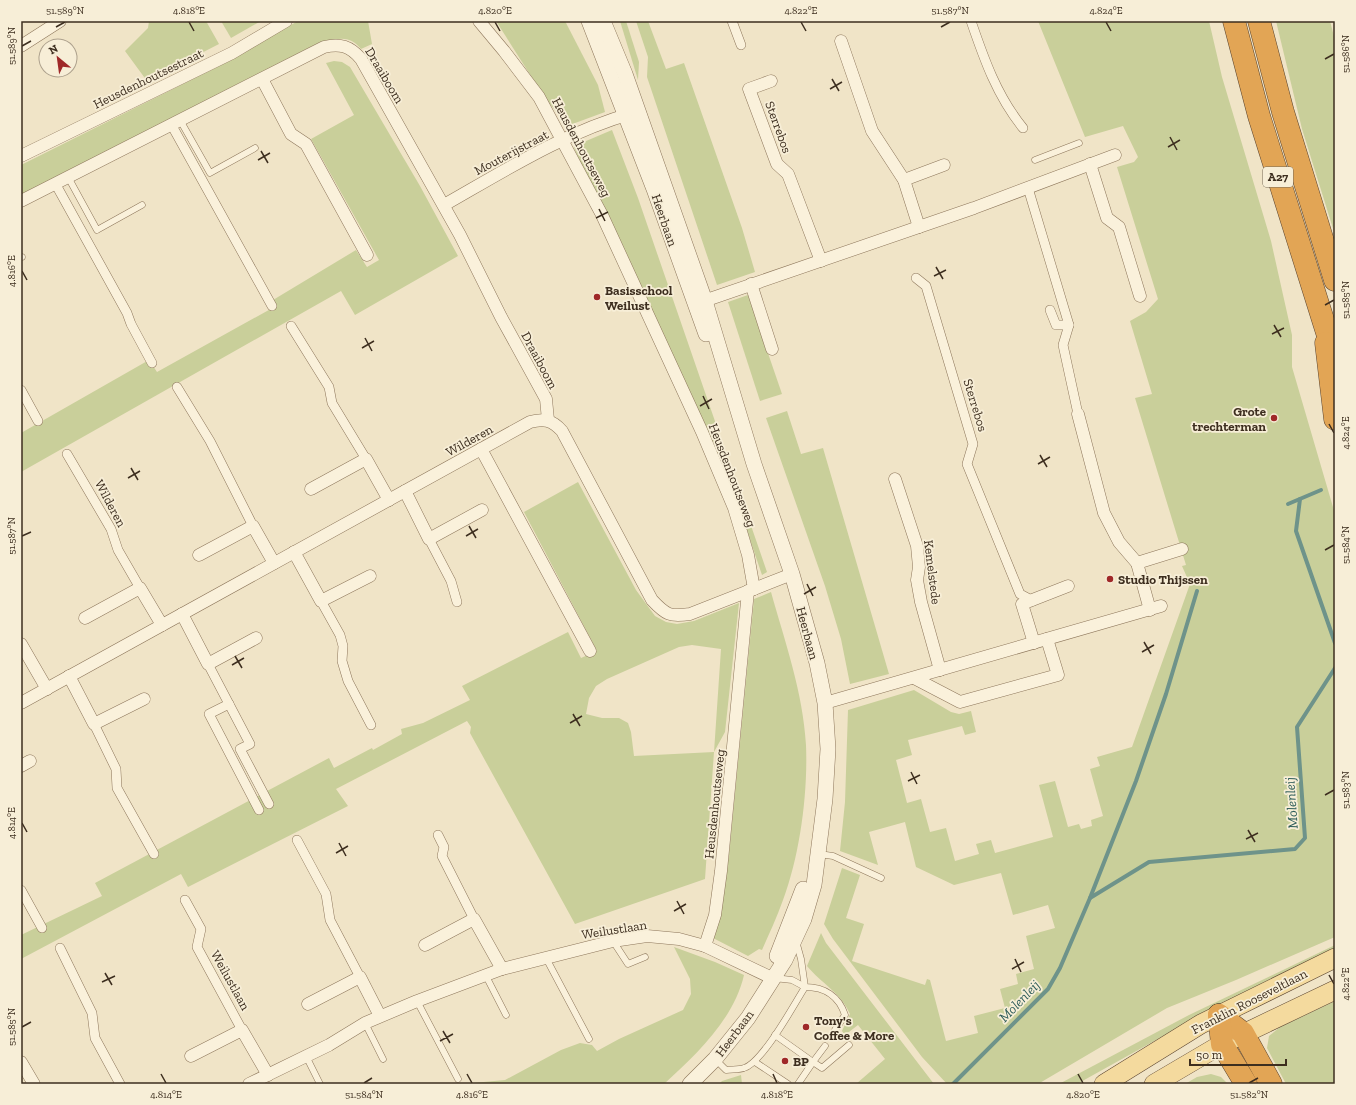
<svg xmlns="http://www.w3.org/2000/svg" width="1356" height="1105" font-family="'Zilla Slab',serif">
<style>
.green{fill:#c9cf9a;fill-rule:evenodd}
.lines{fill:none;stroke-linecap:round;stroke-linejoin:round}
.stream{stroke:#6e938a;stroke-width:4}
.service-casing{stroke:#8d765b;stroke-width:7}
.pedestrian-casing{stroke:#8d765b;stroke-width:10}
.minor-casing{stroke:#8d765b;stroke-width:13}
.tertiary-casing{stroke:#8d765b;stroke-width:16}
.primary-casing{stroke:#5b442f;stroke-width:20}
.motorway-casing{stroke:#5b442f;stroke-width:23}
.service{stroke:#faf1db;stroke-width:6}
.pedestrian{stroke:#faf1db;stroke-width:9}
.minor{stroke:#faf1db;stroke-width:12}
.tertiary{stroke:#faf1db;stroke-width:15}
.primary{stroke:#f4da9e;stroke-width:19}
.motorway{stroke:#e2a555;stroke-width:22}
.ticks{fill:none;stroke:#3d2e1f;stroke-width:1.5}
.poi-dot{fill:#9f2828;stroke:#f7eed7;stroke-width:1.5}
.labels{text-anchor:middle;stroke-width:3.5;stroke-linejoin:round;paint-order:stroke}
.shield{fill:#f7eed7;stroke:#756856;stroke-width:1}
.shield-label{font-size:12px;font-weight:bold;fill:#3d2e1f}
.street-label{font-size:13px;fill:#3d2e1f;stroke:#f7eed7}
.poi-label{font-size:13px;font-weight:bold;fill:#3d2e1f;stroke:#f7eed7;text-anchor:start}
.water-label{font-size:14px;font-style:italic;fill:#2e5d5a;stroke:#f7eed7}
.neatline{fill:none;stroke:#3d2e1f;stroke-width:1.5}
.ticks-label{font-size:10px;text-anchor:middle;fill:#3d2e1f}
</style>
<rect width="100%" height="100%" fill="#f0e4c7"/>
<g class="green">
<polygon points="149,21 206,21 219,44 147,81 125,51 148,28"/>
<polygon points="221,21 261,21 231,38"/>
<path d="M298 21H368L372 44 361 49C349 33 333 39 316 45L21 195V165L217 67Z"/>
<polygon points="496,21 565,21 598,85 605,112 567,126 543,95"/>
<polygon points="620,21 626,21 639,62 638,80"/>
<polygon points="636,21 648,21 666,69 684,63 742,228 755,272 717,285 647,77 648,57"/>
<polygon points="1038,21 1209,21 1222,77 1271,241 1292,335 1292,367 1335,514 1335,937 1236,980 1167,1008 1038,1084 947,1084 922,1057 833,939 824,924 842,868 860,875 846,918 864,924 852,961 925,985 927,979 930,980 946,1041 978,1033 974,1016 1005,1008 1000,989 1018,984 1016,974 1034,969 1026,936 1055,928 1048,905 1013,915 1001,873 954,885 916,867 905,822 869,832 878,865 840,851 845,802 848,710 914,690 951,712 959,714 971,711 976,732 965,735 962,726 908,740 912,755 896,760 907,803 921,799 930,832 946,828 955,861 979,854 976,844 991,840 995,853 1053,837 1039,785 1055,781 1068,827 1079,824 1081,829 1092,826 1091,820 1103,816 1090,769 1100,766 1097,757 1132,747 1190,584 1182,566 1186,565 1135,398 1152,394 1130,321 1146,312 1158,299 1117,167 1134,162 1138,157 1123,126 1085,137"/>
<polygon points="1276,21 1330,21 1335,40 1335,235 1302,129"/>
<polygon points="334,61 342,62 350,67 420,186 458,256 355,315 341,291 21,472 21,433 149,360 157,372 276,306 273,300 356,250 367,267 379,260 311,139 354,115 326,63"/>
<polygon points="612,130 638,198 767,572 762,575 743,519 575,150 574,147 579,144"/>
<polygon points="748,295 782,394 760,401 728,302"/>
<polygon points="787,411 801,454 823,448 889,674 850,684 841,639 825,586 766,418"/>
<path d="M578 482 636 590 655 616 666 622 677 624 694 621 739 603 725 732 714 752 705 879 575 924 470 733 471 727 467 721 336 789 348 806 188 887 181 874 21 959V935L102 896 95 883 329 758 334 768 372 748 373 750 402 734 401 729 423 723 470 700 462 686 568 632 581 658 597 651 524 512ZM692 645 721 649 714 752 634 756 631 732 628 723 619 718H602L586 714 589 698 596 686 607 679 679 647Z"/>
<path d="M771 592C785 642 803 692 806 745 808 793 800 855 783 900 777 917 769 934 762 950L759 949 748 956 713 938 729 855 754 599Z"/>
<path d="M821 933 826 943 934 1084H856L885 1059 858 1025 845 1035 842 1031 850 1014C841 993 821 983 807 966Z"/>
<polygon points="1335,945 1335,949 1192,1020 1077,1084 1059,1084 1189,1015"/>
<path d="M674 947 715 962 744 975C734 1019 696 1055 664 1084H462L505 1080 561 1050 580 1043 592 1045 597 1051 619 1039 683 1010 691 994 690 979Z"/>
<polygon points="1335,1001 1335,1084 1286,1084 1267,1048 1269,1036 1280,1027"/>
<polygon points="1211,1074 1221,1077 1228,1084 1185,1084 1197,1077"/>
<polygon points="741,1075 742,1084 719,1084 722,1081"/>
</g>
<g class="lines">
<g class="stream">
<polyline points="1300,499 1296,531 1335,643"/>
<polyline points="1288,504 1321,490"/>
<polyline points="1090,898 1149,862 1295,849 1305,838 1297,727 1335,668"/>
<polyline points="953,1084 1048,989 1060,968 1090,898 1136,781 1166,694 1197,591"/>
</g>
<defs>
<g id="service">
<polyline points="180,120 210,173 255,148"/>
<polyline points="1035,160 1079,143"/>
<polyline points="68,177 97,230 142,205"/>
<polyline points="21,257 22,257"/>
<polyline points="819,854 833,856 881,878"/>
<polyline points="613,941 628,964 645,957"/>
<path d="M796 941 801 959 805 987C824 987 839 996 845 1015L835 1030"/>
<polyline points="546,958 589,1039"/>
<polyline points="486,976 506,1015"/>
<polyline points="417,1001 458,1079"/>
<polyline points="365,1023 383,1059"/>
<polyline points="775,1035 813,1062 798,1084"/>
<polyline points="825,1046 813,1062 822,1068 849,1045"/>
<polyline points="306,1056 320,1084"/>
<path d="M715 1059 726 1070C731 1069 739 1070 744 1068 762 1063 794 1005 805 987L792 980 774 978"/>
<polyline points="755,1062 788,1084"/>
</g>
<g id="pedestrian">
<polyline points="732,21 741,45"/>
<path d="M971 21C984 59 997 96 1023 128"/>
<polyline points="171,124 272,306"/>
<polyline points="55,183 127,313 131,324 152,363"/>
<polyline points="1028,188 1069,325 1063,345 1078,414"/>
<polyline points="916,278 926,286 973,444 967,464 1020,594 1033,601"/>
<polyline points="1050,310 1056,325 1069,325"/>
<polyline points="291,326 329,387 332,403 366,459"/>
<polyline points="177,387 210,441 253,526"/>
<polyline points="21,390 38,421"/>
<polyline points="67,454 111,529 118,550 140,588"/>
<polyline points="429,539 451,581 457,602"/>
<polyline points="321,601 340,635 343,646 342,661 348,681 371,725"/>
<polyline points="208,664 250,744 240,749 269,804"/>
<polyline points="229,704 209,714 259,810"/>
<polyline points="94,724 116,769 117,788 154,854"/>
<polyline points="438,835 444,847 442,856 474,919"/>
<polyline points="297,840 326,894 330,920 360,977"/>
<polyline points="21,890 42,928"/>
<polyline points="185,900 201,929 197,947 242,1030"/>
<polyline points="60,948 92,1013 95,1038 120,1084"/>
</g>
<g id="minor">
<polyline points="479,21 504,51 539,97 602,215 702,432 734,508 748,555 754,589"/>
<polyline points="841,41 872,131 904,180 919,227"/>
<polyline points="21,46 60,21"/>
<polyline points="262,79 291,134 306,144 367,255"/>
<polyline points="771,81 749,89 777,164 788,174 821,261"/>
<polyline points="21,156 232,53 286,21"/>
<polyline points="1090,164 1107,218 1119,227 1140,296"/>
<polyline points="904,180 944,165"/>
<path d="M21 201 324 47C340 43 350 46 361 59L460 235 501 317 546 399 548 420"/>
<path d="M444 205C504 171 565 132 633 113"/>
<polyline points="751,284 772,349"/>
<polyline points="698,303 974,208 1115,155"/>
<polyline points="1078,414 1104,513 1119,542 1137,563 1150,610"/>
<polyline points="481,449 590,651"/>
<polyline points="895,479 917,546 919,567 917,580 921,602 940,670"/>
<polyline points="311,489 366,459 389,500"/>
<polyline points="405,491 429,539 482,510"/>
<polyline points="294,552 321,601 370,576"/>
<polyline points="199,555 253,526 274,563"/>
<polyline points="1137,563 1182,549"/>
<polyline points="182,614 208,664 256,638"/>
<polyline points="85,618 140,588 162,625"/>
<polyline points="1034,643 1022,604 1068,586"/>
<polyline points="21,644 47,689"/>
<polyline points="69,676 94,724 144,699"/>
<polyline points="914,678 960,702 1058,675 1047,639"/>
<path d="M21 703 530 422C544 418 552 420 562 431L652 600C666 615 670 617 690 614L792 574"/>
<polyline points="825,703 1161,606"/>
<polyline points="21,766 30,761"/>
<polyline points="425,945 474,919 502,969"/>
<polyline points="705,946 715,915 721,871 748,591"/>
<polyline points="308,1004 360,977 380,1016"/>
<polyline points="191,1056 242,1030 268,1075"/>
<polyline points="21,1062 34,1084"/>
<polyline points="249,1084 329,1045 365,1023 417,1001 502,969 613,941 647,936 679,939 705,946 772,978"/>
</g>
<g id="tertiary">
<polyline points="589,21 654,189 706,334"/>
<polyline points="603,21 625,74 705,301 754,464 792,574 817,663 825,703 828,749 825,799 814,885 804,919 785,960 748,1018 715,1059 690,1084"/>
<polyline points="777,956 803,889"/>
</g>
<g id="primary">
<polyline points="1104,1084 1201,1024 1335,958"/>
<polyline points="1154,1084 1222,1044 1335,990"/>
</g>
<g id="motorway">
<polyline points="1234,21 1259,116 1335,358"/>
<polyline points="1259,21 1283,112 1335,280"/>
<polyline points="1326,343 1335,419"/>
<polyline points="1219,1015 1243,1033 1271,1084"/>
<polyline points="1219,1015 1222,1044 1246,1084"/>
</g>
</defs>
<use href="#service" class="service-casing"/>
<use href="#pedestrian" class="pedestrian-casing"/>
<use href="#minor" class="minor-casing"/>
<use href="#tertiary" class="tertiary-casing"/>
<use href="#primary" class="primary-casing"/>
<use href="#motorway" class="motorway-casing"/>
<use href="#service" class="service"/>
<use href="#pedestrian" class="pedestrian"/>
<use href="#minor" class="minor"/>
<use href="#tertiary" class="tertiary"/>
<use href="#primary" class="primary"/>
<use href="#motorway" class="motorway"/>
</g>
<path class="ticks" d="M189 22 194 31M495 22 500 31M801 22 806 31M1106 22 1111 31M56 27 65 22M941 27 950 22M22 46 31 41M1325 59 1334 54M832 79 839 91M830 89 842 82M1170 137 1177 150M1168 147 1180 140M261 151 268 163M258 160 270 153M599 209 605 221M596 218 608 212M936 267 943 279M22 271 27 280M934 276 946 270M1325 305 1334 300M1274 325 1281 337M1272 334 1284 328M365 338 372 351M362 348 374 341M703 396 709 409M700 406 712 399M1329 424 1334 433M1040 455 1047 467M1038 464 1050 457M131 468 138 480M128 478 140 471M469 526 476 538M22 536 31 532M466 536 478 529M1325 550 1334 545M807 584 813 596M804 594 816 587M1144 642 1151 654M1142 652 1154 645M235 656 242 668M232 665 244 658M573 714 580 726M570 723 582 716M911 772 917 784M908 781 920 775M1325 795 1334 790M22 823 27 832M1248 830 1255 842M1246 839 1258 833M339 843 346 856M336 853 348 846M677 901 684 914M674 911 686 904M1015 959 1021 972M1012 969 1024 962M105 973 112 985M1329 975 1334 984M102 982 115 976M22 1027 31 1022M443 1031 450 1043M440 1041 453 1034M161 1074 166 1083M467 1074 472 1083M773 1074 777 1083M1078 1074 1083 1083M364 1083 372 1078M1249 1083 1258 1078"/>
<g class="poi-dot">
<circle cx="597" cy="297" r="4"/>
<circle cx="1274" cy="418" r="4"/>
<circle cx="1110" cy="579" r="4"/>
<circle cx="806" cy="1027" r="4"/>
<circle cx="785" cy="1061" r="4"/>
</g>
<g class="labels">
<rect class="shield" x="1263" y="167" width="30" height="20" rx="3"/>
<g class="shield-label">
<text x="1278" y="181">A27</text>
</g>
<g class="street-label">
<text transform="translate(385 75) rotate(59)" y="5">Draaiboom</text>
<text transform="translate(148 78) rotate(-26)" y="5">Heusdenhoutsestraat</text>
<text transform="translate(779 127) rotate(70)" y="5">Sterrebos</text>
<text transform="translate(582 147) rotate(62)" y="5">Heusdenhoutseweg</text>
<text transform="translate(511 152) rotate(-28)" y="5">Mouterijstraat</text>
<text transform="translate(665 220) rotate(71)" y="5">Heerbaan</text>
<text transform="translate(540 360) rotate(62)" y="5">Draaiboom</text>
<text transform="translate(976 405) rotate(73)" y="5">Sterrebos</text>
<text transform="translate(469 440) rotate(-29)" y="5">Wilderen</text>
<text transform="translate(733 475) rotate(69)" y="5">Heusdenhoutseweg</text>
<text transform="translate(111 503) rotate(62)" y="5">Wilderen</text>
<text transform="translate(933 572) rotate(83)" y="5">Kemelstede</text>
<text transform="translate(808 633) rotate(75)" y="5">Heerbaan</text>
<text transform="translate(714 804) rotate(-84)" y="5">Heusdenhoutseweg</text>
<text transform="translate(614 929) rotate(-9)" y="5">Weilustlaan</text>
<text transform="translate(231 980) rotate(61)" y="5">Weilustlaan</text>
<text transform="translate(1249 1001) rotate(-27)" y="5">Franklin Rooseveltlaan</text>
<text transform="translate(734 1033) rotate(-53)" y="5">Heerbaan</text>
</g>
<g class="poi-label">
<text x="605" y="295">Basisschool<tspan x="605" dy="15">Weilust</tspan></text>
<text x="1266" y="416" text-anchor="end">Grote<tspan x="1266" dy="15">trechterman</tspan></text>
<text x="1118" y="584">Studio Thijssen</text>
<text x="814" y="1025">Tony's<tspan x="814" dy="15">Coffee &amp; More</tspan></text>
<text x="793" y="1066">BP</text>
</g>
<g class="water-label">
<text transform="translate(1291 803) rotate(-94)" y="5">Molenleij</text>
<text transform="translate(1019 1001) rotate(-46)" y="5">Molenleij</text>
</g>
</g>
<rect width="1356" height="1105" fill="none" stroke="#f7eed7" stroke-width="44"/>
<g transform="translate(58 58) rotate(331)"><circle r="19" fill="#f7eed7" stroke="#ada18d"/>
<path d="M0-3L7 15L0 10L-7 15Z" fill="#9f2828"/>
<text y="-6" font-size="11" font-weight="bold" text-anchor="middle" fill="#3d2e1f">N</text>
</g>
<path d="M1190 1059v6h96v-6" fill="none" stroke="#3d2e1f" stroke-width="2"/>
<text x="1196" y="1059" font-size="12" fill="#3d2e1f" stroke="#f7eed7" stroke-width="3" paint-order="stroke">50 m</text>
<rect x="22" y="22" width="1312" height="1061" class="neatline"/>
<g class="ticks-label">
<text x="65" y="14">51.589°N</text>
<text x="189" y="14">4.818°E</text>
<text x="495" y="14">4.820°E</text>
<text x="801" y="14">4.822°E</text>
<text x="950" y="14">51.587°N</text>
<text x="1106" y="14">4.824°E</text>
<text transform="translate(11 46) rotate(-90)" y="4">51.589°N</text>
<text transform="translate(1345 54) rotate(-90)" y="4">51.586°N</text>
<text transform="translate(11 271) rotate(-90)" y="4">4.816°E</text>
<text transform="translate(1345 300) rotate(-90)" y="4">51.585°N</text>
<text transform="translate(1345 433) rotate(-90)" y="4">4.824°E</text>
<text transform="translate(11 536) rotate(-90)" y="4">51.587°N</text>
<text transform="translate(1345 545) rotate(-90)" y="4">51.584°N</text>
<text transform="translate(1345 790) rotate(-90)" y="4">51.583°N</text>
<text transform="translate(11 823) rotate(-90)" y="4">4.814°E</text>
<text transform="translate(1345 984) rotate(-90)" y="4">4.822°E</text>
<text transform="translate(11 1027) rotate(-90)" y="4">51.585°N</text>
<text x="166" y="1098">4.814°E</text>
<text x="364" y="1098">51.584°N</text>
<text x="472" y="1098">4.816°E</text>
<text x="777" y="1098">4.818°E</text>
<text x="1083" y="1098">4.820°E</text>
<text x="1249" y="1098">51.582°N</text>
</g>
</svg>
